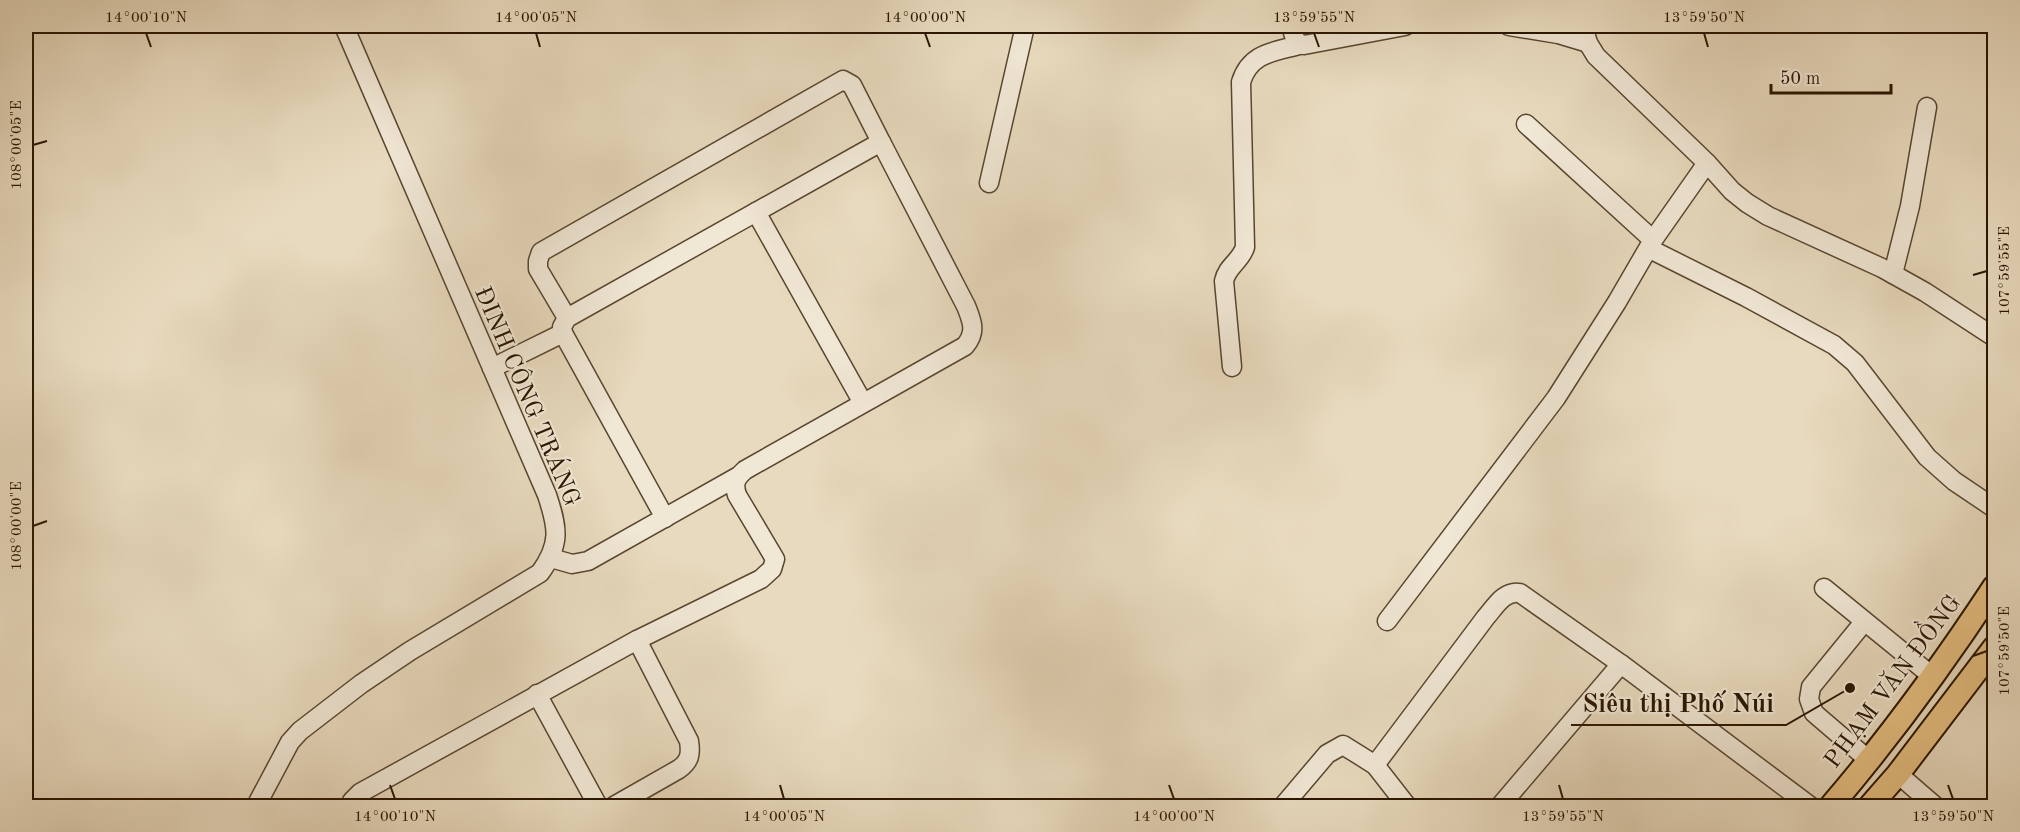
<svg xmlns="http://www.w3.org/2000/svg" width="2020" height="832" font-family="'Old Standard TT',serif">
<style>
.lines{fill:none;stroke-linecap:round;stroke-linejoin:round}
.minor-casing{stroke:#594630;stroke-width:21}
.major-casing{stroke:#291501;stroke-width:26}
.minor{stroke:#f0e7d5;stroke-width:18}
.major{stroke:#e4bd7f;stroke-width:22}
.ticks{fill:none;stroke:#291501;stroke-width:2}
.labels{text-anchor:middle;stroke-width:4.5;stroke-linejoin:round;paint-order:stroke}
.street-label{font-size:24px;fill:#291501;stroke:#f0e7d5}
.leader{fill:none;stroke:#291501;stroke-width:2}
.callout-dot{fill:#291501;stroke:#f0e7d5;stroke-width:2}
.callout-label{font-size:26px;text-anchor:middle;font-weight:bold;fill:#291501;stroke:#f0e7d5;stroke-width:4.5;stroke-linejoin:round;paint-order:stroke}
.neatline{fill:none;stroke:#291501;stroke-width:2}
.ticks-label{font-size:15px;text-anchor:middle;fill:#291501}
</style>
<rect width="100%" height="100%" fill="#e8dabe"/>
<filter id="stains"><feTurbulence type="fractalNoise" baseFrequency=".00333" numOctaves="4"/><feColorMatrix values="0 0 0 0 .2 0 0 0 0 .09 0 0 0 0 .02 0 0 0 .5 -.17"/></filter>
<radialGradient id="worn" r=".72"><stop offset=".6" stop-color="#630" stop-opacity="0"/><stop offset="1" stop-color="#630" stop-opacity=".3"/></radialGradient>
<g class="lines">
<defs>
<g id="minor">
<polyline points="1291,26 1296,42 1304,45 1405,26"/>
<polyline points="1509,26 1558,34 1588,43"/>
<polyline points="1583,26 1588,43 1596,56 1707,163 1732,191 1747,203 1768,216 1882,268 1925,292 1994,337"/>
<polyline points="1526,124 1653,240"/>
<polyline points="989,183 1025,26"/>
<polyline points="756,212 863,403"/>
<polyline points="1650,249 1746,297 1834,345 1855,363 1927,457 1954,481 1994,508"/>
<polyline points="1893,274 1910,206 1927,107"/>
<polyline points="567,318 538,269 538,261 541,252 843,80 852,85 881,142"/>
<path d="M1232 367 1224 281C1227 266 1241 261 1245 247L1241 82C1250 53 1273 52 1299 45"/>
<polyline points="492,368 563,333"/>
<polyline points="551,558 572,564 588,561 737,477"/>
<polyline points="1824,588 1932,676"/>
<polyline points="1387,621 1556,398 1617,302 1653,240 1707,163"/>
<polyline points="1864,622 1811,687 1809,699 1814,713 1870,761"/>
<polyline points="537,694 598,806"/>
<path d="M1375 765 1486 617C1495 607 1504 590 1520 593L1621 664 1810 806"/>
<polyline points="1898,774 1935,806"/>
<path d="M256 806 290 742 300 731 361 684 410 651 540 573C561 544 558 528 547 495L344 26"/>
<path d="M351 806 352 801 360 793 637 640 761 579 772 569 775 559 737 495C733 483 736 478 745 470L965 346C977 332 972 321 966 306L881 142 567 318 562 327 563 333 665 518"/>
<path d="M614 806 679 769C690 761 691 754 689 741L637 640"/>
<polyline points="1283,806 1327,754 1343,745 1375,765 1407,806"/>
<polyline points="1500,806 1621,664"/>
</g>
<g id="major">
<path d="M1831 806C1890 737 1944 663 1994 587"/>
<polyline points="1870,806 1898,774 1994,648"/>
</g>
</defs>
<use href="#minor" class="minor-casing"/>
<use href="#major" class="major-casing"/>
<use href="#minor" class="minor"/>
<use href="#major" class="major"/>
</g>
<path class="ticks" d="M146 33 151 47M536 33 540 47M925 33 930 47M1314 33 1319 47M1704 33 1708 47M33 145 47 141M1973 275 1987 271M33 526 47 521M1973 656 1987 651M390 785 395 799M780 785 784 799M1169 785 1174 799M1559 785 1563 799M1948 785 1953 799"/>
<g class="labels">
<g class="street-label">
<text transform="translate(528 396) rotate(67)" y="8">ĐINH CÔNG TRÁNG</text>
<text transform="translate(1892 681) rotate(-53)" y="8">PHẠM VĂN ĐỒNG</text>
</g>
</g>
<path class="leader" d="M1850 688L1786 725H1571"/>
<circle class="callout-dot" cx="1850" cy="688" r="6"/>
<g class="callout-label">
<text x="1678" y="712">Siêu thị Phố Núi</text>
</g>
<rect width="2020" height="832" fill="none" stroke="#e8dabe" stroke-width="66"/>
<path d="M1771 84v9h120v-9" fill="none" stroke="#291501" stroke-width="3"/>
<text x="1780" y="84" font-size="18" fill="#291501" stroke="#f0e7d5" stroke-width="4.5" paint-order="stroke">50 m</text>
<rect x="33" y="33" width="1954" height="766" class="neatline"/>
<g class="ticks-label">
<text x="146" y="22">14°00'10"N</text>
<text x="536" y="22">14°00'05"N</text>
<text x="925" y="22">14°00'00"N</text>
<text x="1314" y="22">13°59'55"N</text>
<text x="1704" y="22">13°59'50"N</text>
<text transform="translate(16 145) rotate(-90)" y="5">108°00'05"E</text>
<text transform="translate(2004 271) rotate(-90)" y="5">107°59'55"E</text>
<text transform="translate(16 526) rotate(-90)" y="5">108°00'00"E</text>
<text transform="translate(2004 651) rotate(-90)" y="5">107°59'50"E</text>
<text x="395" y="821">14°00'10"N</text>
<text x="784" y="821">14°00'05"N</text>
<text x="1174" y="821">14°00'00"N</text>
<text x="1563" y="821">13°59'55"N</text>
<text x="1953" y="821">13°59'50"N</text>
</g>
<rect width="100%" height="100%" filter="url(#stains)"/>
<rect width="100%" height="100%" fill="url(#worn)"/>
</svg>
